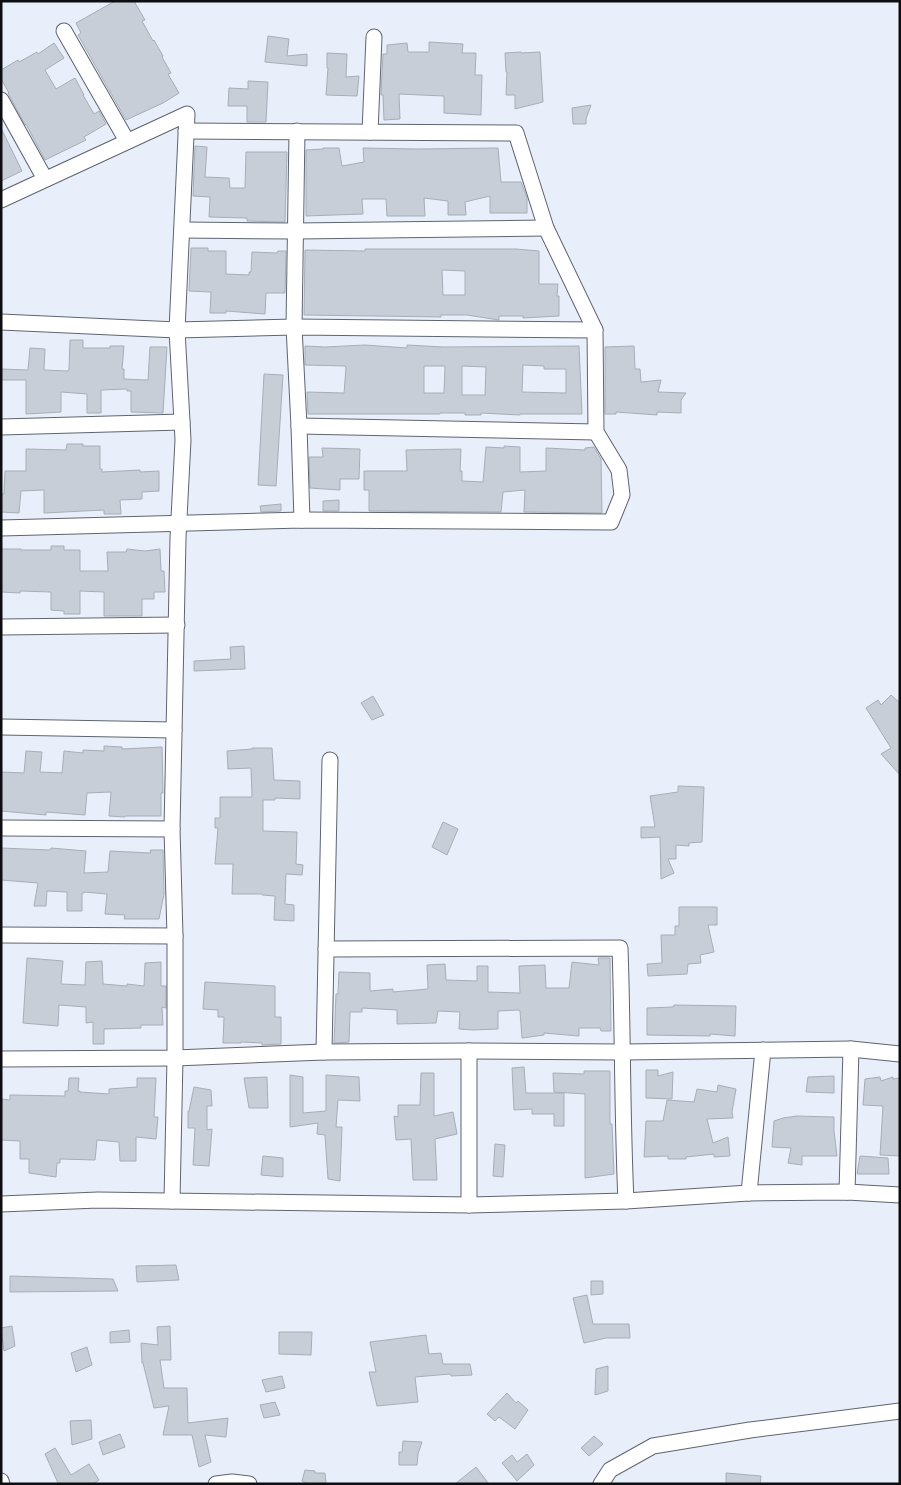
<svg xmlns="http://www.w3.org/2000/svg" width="901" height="1485" font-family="Overpass,sans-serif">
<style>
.building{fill:#c8ced8;stroke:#a8aeb8;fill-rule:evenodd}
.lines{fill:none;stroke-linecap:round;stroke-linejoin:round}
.minor-casing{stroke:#5f646e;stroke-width:17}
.minor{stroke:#fff;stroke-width:15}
</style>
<rect width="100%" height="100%" fill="#e9effa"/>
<g class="building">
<polygon points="115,1 134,1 145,20 142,21 153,41 154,40 163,56 162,57 171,73 168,74 179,93 163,103 126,120 78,35 81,33 76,23"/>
<polygon points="268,36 289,39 287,56 307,54 307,66 265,62"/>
<polygon points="429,42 463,44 462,53 476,53 475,75 482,75 481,115 444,113 444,96 399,94 400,119 384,120 383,95 381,95 382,73 383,54 387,54 387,45 407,43 408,52 429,52"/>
<polygon points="54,43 64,58 45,70 56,89 75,78 84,95 83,95 94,114 99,111 106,124 84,137 86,140 45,160 26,124 25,125 8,93 9,93 1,79 1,70 18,60 19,62 37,52 38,54"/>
<polygon points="521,52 521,53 540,52 543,102 515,109 515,95 506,95 507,72 506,72 505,53"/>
<polygon points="327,53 347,54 346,77 359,76 357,96 326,95 328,68 327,68"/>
<polygon points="248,81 268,82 266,122 247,122 247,106 228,106 229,88 248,89"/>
<polygon points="591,105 586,119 586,124 573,124 572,108"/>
<polygon points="1,128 22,171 1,181"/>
<polygon points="195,146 207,147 205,177 229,178 230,188 245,188 246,152 287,152 285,222 247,221 247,218 209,217 210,197 193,196"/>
<polygon points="323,148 339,148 342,166 364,162 363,148 418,149 498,148 501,182 521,182 527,198 527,213 490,213 490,196 465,202 466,215 448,215 448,201 424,198 425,216 387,216 386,199 362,199 363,214 306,216 306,150 323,149"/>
<polygon points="191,248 208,248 208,251 226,251 226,274 249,275 249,272 251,272 252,252 277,253 278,251 286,251 285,293 266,293 265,314 226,311 226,313 210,313 211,292 189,291"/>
<path d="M365 249H516L539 251V284H558L557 296H559V316L523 318V316H499V320L467 315H441V317L304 315 305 250 365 251ZM442 270 465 271V295H443Z"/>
<polygon points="70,340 83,340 83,348 110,348 110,346 124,346 122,369 124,369 124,379 148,380 150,347 167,347 163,413 131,412 131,391 127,391 127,389 101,390 101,413 87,413 87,394 61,392 61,412 26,414 26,380 1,380 1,369 28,370 30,348 45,349 44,370 68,371 69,369"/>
<path d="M365 345 407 348V345L443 347 579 346 582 414H520V415L481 413V415H465V413H440V414H308L307 392 344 393 346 368 345 366 305 365V346L325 347ZM523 365 544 366V369H566V393L522 392ZM424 366H445L444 393H424ZM462 366 486 367 485 395H462Z"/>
<polygon points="634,346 635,369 640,369 641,382 661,380 658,392 686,393 681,400 681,413 657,412 657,415 616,412 616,414 605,414 605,347"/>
<polygon points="264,374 283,375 276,486 258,485"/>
<polygon points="67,444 83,444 83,446 100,446 100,469 102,469 102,472 140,470 140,472 159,471 159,491 142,492 142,499 120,500 121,514 104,514 104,510 44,513 44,490 21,491 19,513 1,512 1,494 4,494 5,471 26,471 26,449 66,450"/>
<polygon points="504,446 520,447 520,472 546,471 546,448 585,450 585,448 594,447 601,459 602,513 524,512 525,490 503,492 501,512 369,511 369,490 364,490 364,471 407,471 406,450 461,449 460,471 462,471 462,481 483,482 486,447 504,448"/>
<polygon points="322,448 360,449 359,479 340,479 340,490 310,488 309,457 323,457"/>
<polygon points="339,500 339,511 323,511 323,501"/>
<polygon points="281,504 281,511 261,512 260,506"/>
<polygon points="51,546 64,546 64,550 80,550 80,571 108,571 107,552 126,552 127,549 145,551 160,549 161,571 164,571 165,592 154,592 154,599 142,599 142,616 104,616 104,592 80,591 80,614 64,614 64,611 51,610 51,592 20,591 20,593 1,592 1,549 21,549 21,550 51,550"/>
<polygon points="244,646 245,669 194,671 194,661 231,659 230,647"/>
<polygon points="891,695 900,703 900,775 881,754 891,748 866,708 878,700 881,705"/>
<polygon points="373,696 384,715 372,720 361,703"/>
<polygon points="104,746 122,747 122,749 162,747 163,793 161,793 161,816 125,816 125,817 109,816 111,792 87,793 85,815 46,812 46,815 1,811 1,772 24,773 26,751 42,752 40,772 62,773 64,751 83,753 83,750 104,751"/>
<polygon points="252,748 272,748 274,780 300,781 300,799 275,798 275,800 263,800 263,831 297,832 296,864 303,865 302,875 286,874 285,904 294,905 294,921 274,920 275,896 262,895 262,894 232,894 233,864 215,864 218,828 215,828 215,818 220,818 220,797 252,797 251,768 228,769 227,751 252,749"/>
<polygon points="678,786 704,787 702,842 689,843 689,846 676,845 676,859 668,859 674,873 661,879 660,837 641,838 641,827 655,827 650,796 678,792"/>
<polygon points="443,822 458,829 447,855 432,847"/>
<polygon points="1,848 50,850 51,848 86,851 84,873 108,872 110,851 151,853 150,850 163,850 164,894 159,919 124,919 125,915 105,914 107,894 84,892 84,893 82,893 82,911 67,911 67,892 47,891 46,906 34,906 38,883 1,880"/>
<polygon points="679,907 717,907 717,925 708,925 714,952 700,955 701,963 688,964 687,974 648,976 647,964 662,963 661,935 675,935 675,926 679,926"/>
<polygon points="27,958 63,961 61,984 85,985 86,962 102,961 103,984 127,986 127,984 144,986 145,963 161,962 161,986 166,986 166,1008 162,1007 163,1025 141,1025 141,1028 104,1029 104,1044 93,1044 93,1022 86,1023 86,1007 59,1005 58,1026 23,1023"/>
<polygon points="598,958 610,958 611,1031 601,1031 600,1028 579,1028 579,1036 544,1033 544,1035 522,1038 520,1011 518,1010 498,1011 498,1029 473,1030 459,1029 460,1012 438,1011 436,1023 397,1024 397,1010 362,1008 362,1012 350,1012 349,1042 334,1043 336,994 338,994 339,972 370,973 370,991 393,989 393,992 428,989 427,965 445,964 446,980 477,981 477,966 488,966 488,992 520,993 519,966 545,965 546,988 569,988 572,962 599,965"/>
<polygon points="205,982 275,986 275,1017 281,1017 281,1044 262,1045 262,1043 241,1042 241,1043 223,1043 224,1017 218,1017 218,1010 203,1009"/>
<polygon points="674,1005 736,1006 735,1036 710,1034 710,1036 647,1035 647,1008 673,1007"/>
<polygon points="524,1067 526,1093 564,1093 564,1126 554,1126 554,1114 532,1114 532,1109 514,1110 512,1068"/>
<polygon points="646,1070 658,1070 658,1076 673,1072 672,1099 646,1098"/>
<polygon points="584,1071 610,1071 610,1124 612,1124 614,1174 585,1178 585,1094 554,1092 553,1073 584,1074"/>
<polygon points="421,1073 434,1073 434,1116 453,1112 457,1134 435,1139 437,1180 413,1180 411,1139 396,1140 394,1116 398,1117 398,1105 420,1105"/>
<polygon points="290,1075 303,1077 303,1113 326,1111 326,1075 359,1077 360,1101 338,1100 336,1127 342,1127 340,1181 328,1179 325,1135 317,1134 318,1123 290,1127"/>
<polygon points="834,1076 834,1093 806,1092 808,1077"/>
<polygon points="267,1077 268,1108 249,1108 244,1078"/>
<polygon points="880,1077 881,1081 893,1077 893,1079 900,1078 900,1156 880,1155 883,1106 863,1105 865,1079"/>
<polygon points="69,1078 79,1078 78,1091 80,1091 80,1092 109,1094 109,1089 137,1087 137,1078 156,1078 154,1117 158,1117 156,1139 136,1137 136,1161 120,1161 119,1142 97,1140 95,1160 60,1159 60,1163 57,1163 56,1177 29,1173 29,1159 20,1159 20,1141 1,1140 2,1099 10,1100 10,1095 65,1096 65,1091 68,1091"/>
<polygon points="718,1085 736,1089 732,1112 733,1118 707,1119 713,1143 728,1137 730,1156 714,1157 714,1154 686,1157 686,1159 668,1159 668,1156 644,1157 646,1121 663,1121 667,1100 694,1102 697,1089 717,1092"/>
<polygon points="194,1087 211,1090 212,1106 207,1106 207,1130 212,1129 209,1166 193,1165 195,1128 188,1128 188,1111 189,1111"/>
<polygon points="797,1116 834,1117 834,1131 837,1156 802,1156 802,1165 788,1163 791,1148 772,1147 774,1121 783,1118"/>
<polygon points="495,1144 505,1145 503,1177 493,1176"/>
<polygon points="263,1156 283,1158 283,1177 261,1175"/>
<polygon points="860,1156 888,1158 889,1174 857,1174"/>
<polygon points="176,1265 179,1280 137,1282 136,1266"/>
<polygon points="10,1276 113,1279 118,1291 10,1292"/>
<polygon points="591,1281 603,1281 603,1294 591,1295"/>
<polygon points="587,1295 593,1324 629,1324 630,1338 606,1338 584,1343 573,1298"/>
<polygon points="12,1326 15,1346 4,1351 1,1328"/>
<polygon points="170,1326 171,1360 160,1360 164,1388 187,1388 188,1423 228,1418 226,1437 205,1435 211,1462 199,1467 192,1435 163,1435 169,1406 154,1408 143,1363 142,1363 141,1343 158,1345 157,1327"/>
<polygon points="129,1330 130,1342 110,1343 110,1332"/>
<polygon points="279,1332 312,1332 311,1355 279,1354"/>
<polygon points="426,1335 429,1354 441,1353 443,1364 470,1364 472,1375 451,1376 450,1374 415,1377 418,1402 377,1406 369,1372 376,1372 370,1342"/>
<polygon points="87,1347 92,1365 76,1372 71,1353"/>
<polygon points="608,1366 608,1391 595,1395 596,1369"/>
<polygon points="282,1376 285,1388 266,1392 262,1380"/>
<polygon points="507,1393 516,1403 518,1401 528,1410 515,1429 499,1417 495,1421 487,1414"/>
<polygon points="275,1402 280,1415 264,1418 260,1405"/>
<polygon points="91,1420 92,1439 72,1445 70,1421"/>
<polygon points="120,1434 125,1447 103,1455 99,1442"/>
<polygon points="594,1436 603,1444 589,1456 581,1448"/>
<polygon points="403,1441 422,1442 418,1454 417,1465 399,1465 399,1452 402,1452"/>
<polygon points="55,1448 71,1475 89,1464 99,1480 93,1484 56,1484 58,1483 45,1454"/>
<polygon points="527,1454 534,1465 517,1481 502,1463 512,1455 517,1462"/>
<polygon points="476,1467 489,1484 455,1484"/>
<polygon points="305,1470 315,1471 315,1473 325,1473 326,1483 310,1484 302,1481"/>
<polygon points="726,1473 761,1476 760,1484 726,1484"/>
</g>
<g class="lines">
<defs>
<g id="minor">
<polyline points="64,31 127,141"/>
<polyline points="1,100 45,179"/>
<polyline points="297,131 294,327 299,426 302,520"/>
<polyline points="370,132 374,37"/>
<polyline points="1,200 187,114 177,330 294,327 595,330"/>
<polyline points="182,230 296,231 546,228"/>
<polyline points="1,322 177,330 183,440 178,538 172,829 175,936 175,1058 172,1201"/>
<polyline points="299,426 596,432"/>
<polyline points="1,427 182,422"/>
<polyline points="1,528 302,520 611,522 622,495 619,470 596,432 595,330 546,228 516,133 186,131"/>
<polyline points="1,627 177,625"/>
<polyline points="1,727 174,730"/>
<polyline points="1,828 172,829"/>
<polyline points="1,935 175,936"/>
<path d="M326 949 620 948C623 1032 622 1117 626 1201"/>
<polyline points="469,1051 469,1205"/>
<polyline points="324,1052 330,760"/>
<polyline points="1,1059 175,1058 324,1052 469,1051 623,1052 851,1049 900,1054"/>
<polyline points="847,1192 851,1049"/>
<polyline points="749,1193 763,1050"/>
<polyline points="1,1204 98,1200 469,1205 626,1201 749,1193 847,1192 900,1195"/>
<polyline points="1,1481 2,1484"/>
<polyline points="216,1484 232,1482 249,1484"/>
<polyline points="601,1484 610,1470 653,1446 750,1430 900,1411"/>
</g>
</defs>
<use href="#minor" class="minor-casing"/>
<use href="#minor" class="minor"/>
</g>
<rect width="901" height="1485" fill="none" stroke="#0c0e11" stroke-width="5"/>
</svg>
